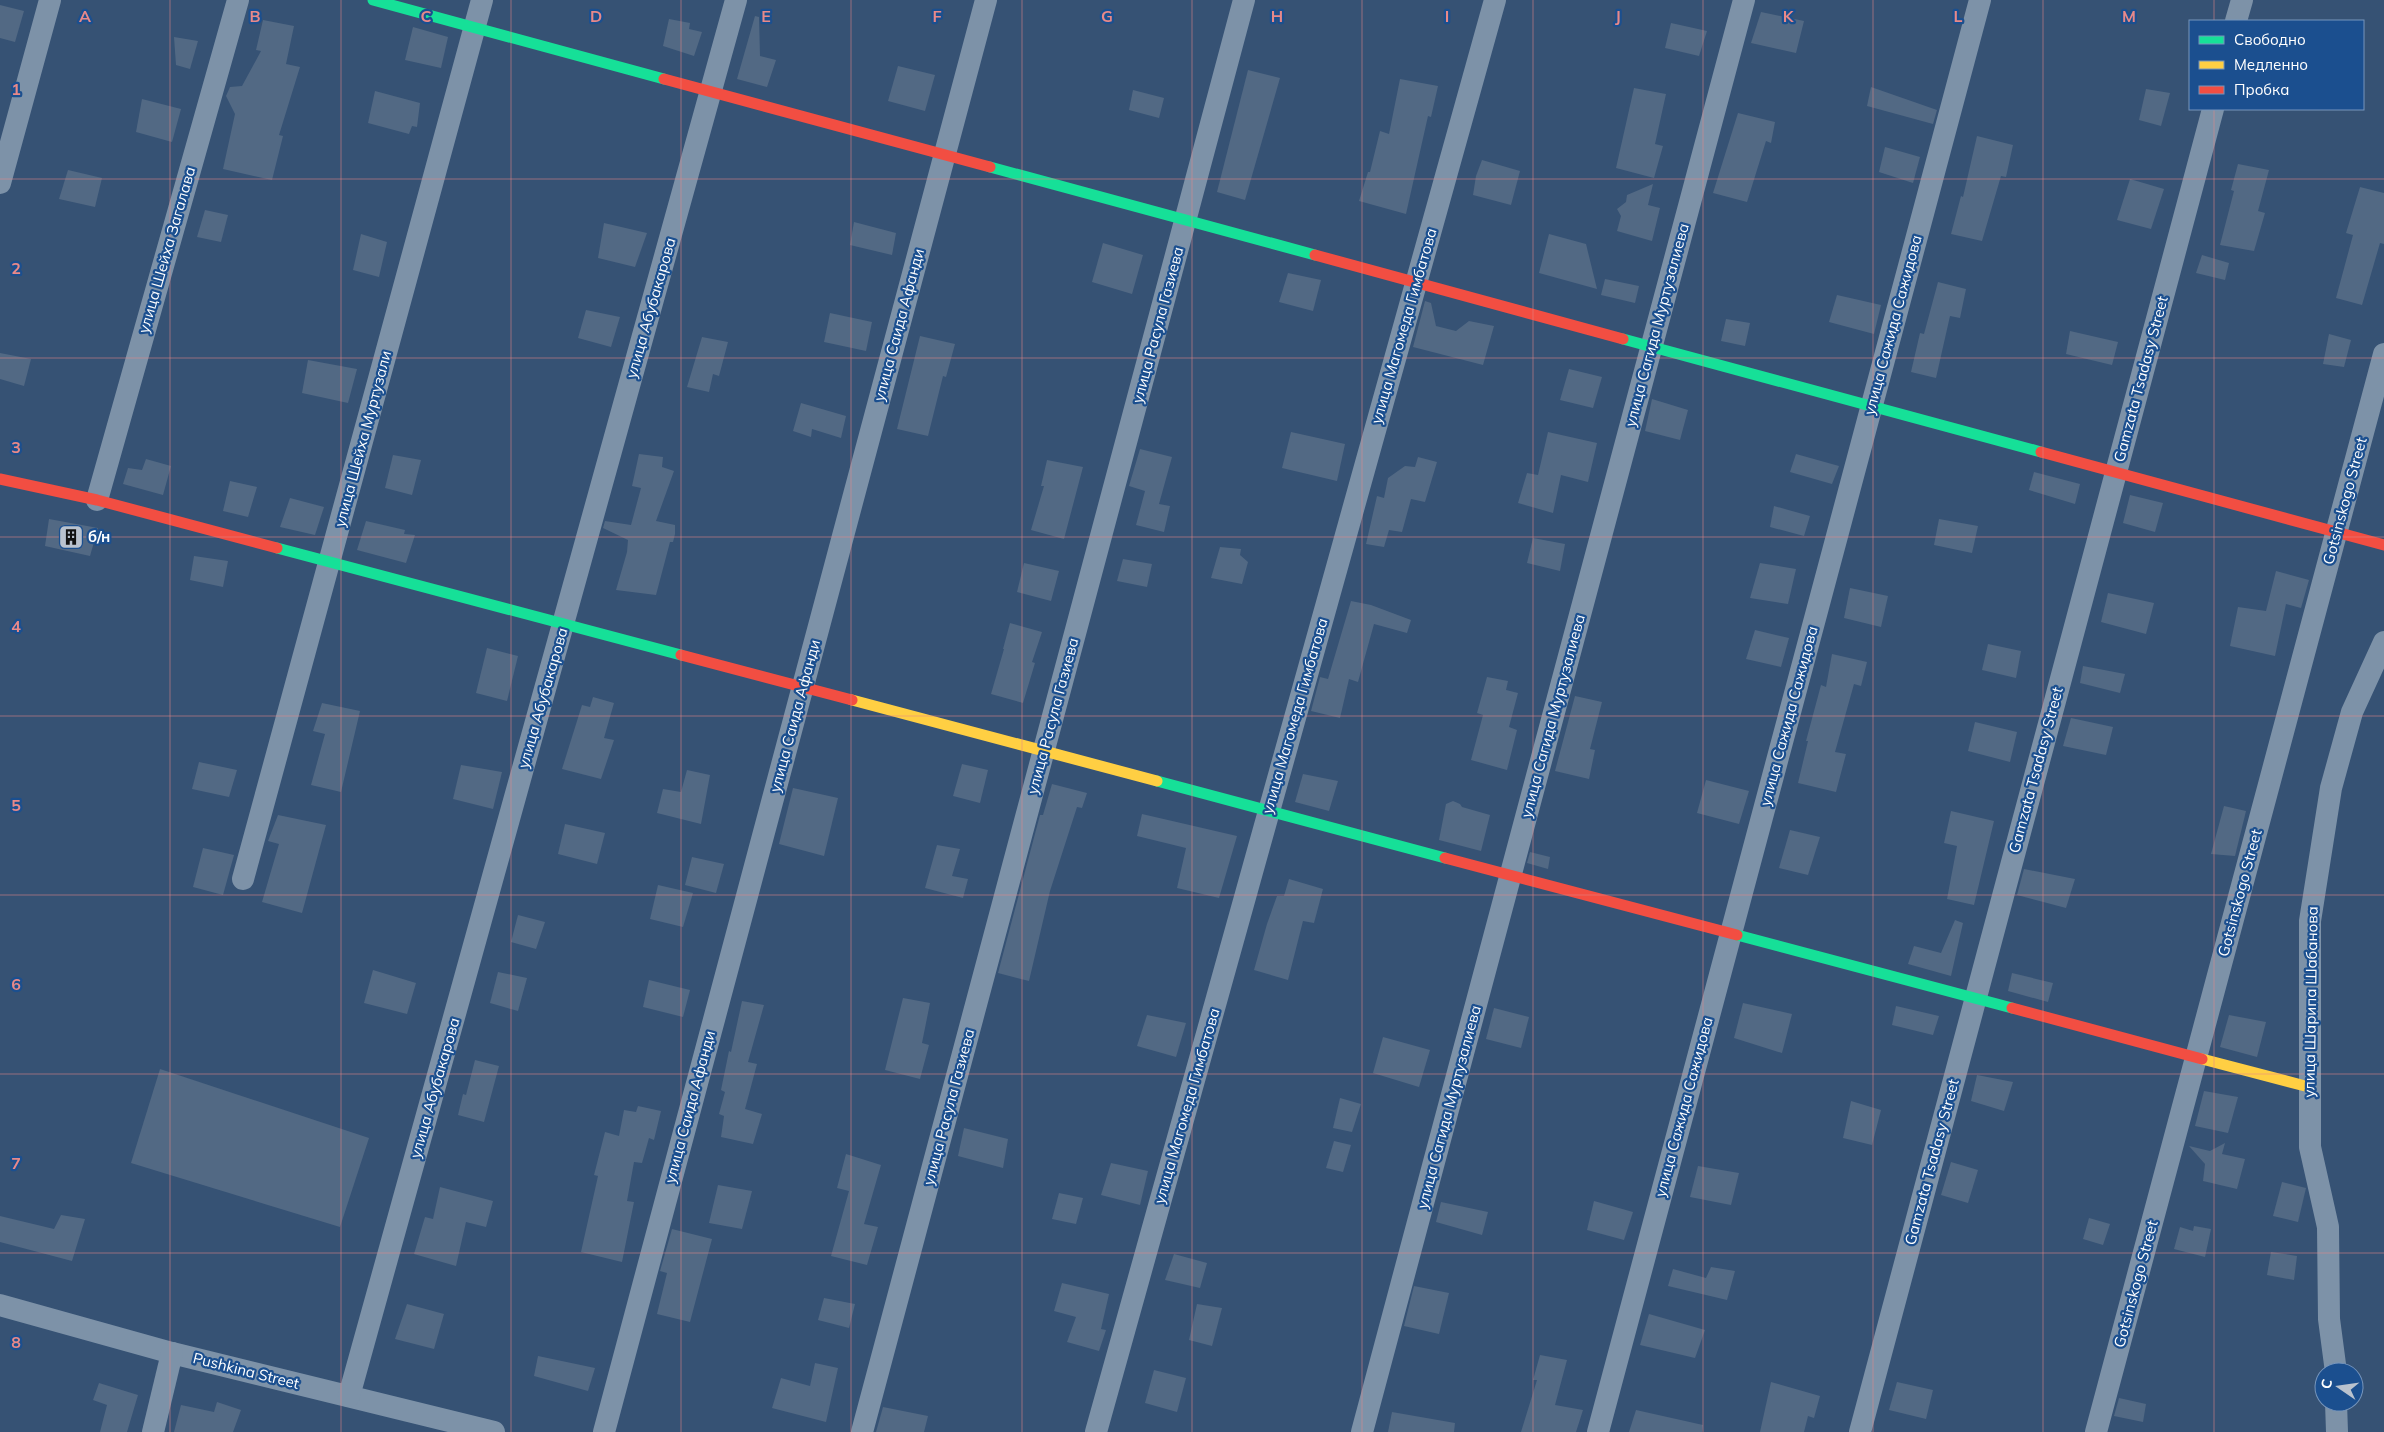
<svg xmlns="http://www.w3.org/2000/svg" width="2384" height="1432" font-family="Mulish,sans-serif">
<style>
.building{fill:#526984}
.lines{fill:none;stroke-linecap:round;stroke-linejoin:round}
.street{stroke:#7d92a8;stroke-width:22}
.fast{stroke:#16e098;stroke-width:11}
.slow{stroke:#ffcf43;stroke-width:11}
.jam{stroke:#f24e42;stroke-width:11}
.grid{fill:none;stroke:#e88989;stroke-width:1;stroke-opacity:0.55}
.labels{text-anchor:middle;stroke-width:4.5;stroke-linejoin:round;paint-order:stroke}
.street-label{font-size:15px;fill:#fff;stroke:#1b4f8f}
.poi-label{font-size:15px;font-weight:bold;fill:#fff;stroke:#1b4f8f;text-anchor:start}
.grid-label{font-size:16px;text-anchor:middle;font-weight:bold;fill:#e88989;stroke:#1b4f8f;stroke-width:4.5;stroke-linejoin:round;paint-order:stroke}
</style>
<rect width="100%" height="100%" fill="#365274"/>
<g class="building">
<polygon points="0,5 24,11 15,42 0,38"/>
<polygon points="1761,12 1804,21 1796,53 1751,43"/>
<polygon points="755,16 759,17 760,56 776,60 767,87 737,79"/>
<polygon points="669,19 690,23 689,29 702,32 694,56 663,46"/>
<polygon points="263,20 294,26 286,64 300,67 279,135 283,136 272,180 223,169 235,114 226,96 230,87 242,86 261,51 256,50"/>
<polygon points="1671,23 1707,31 1699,56 1665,48"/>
<polygon points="413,27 448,37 441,68 405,60"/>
<polygon points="174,37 198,41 190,69 176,65"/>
<polygon points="898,66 935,75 925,111 888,101"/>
<polygon points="1248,70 1280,78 1245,200 1217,192"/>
<polygon points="1400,79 1438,86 1431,117 1428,116 1406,214 1359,201 1368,172 1370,172 1380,131 1389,134"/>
<polygon points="1871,87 1937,110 1933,124 1867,106"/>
<polygon points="1634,88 1666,94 1655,144 1663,146 1654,178 1616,168"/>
<polygon points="2146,89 2170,93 2161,126 2139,120"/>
<polygon points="1133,90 1164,98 1159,118 1129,110"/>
<polygon points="375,91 420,103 417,127 412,126 409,134 368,123"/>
<polygon points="142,99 181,109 172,142 136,132"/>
<polygon points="1738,113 1775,122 1771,143 1766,141 1747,202 1713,193"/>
<polygon points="1977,136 2013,145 2006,177 2001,176 1982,241 1951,234 1961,196 1963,197"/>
<polygon points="1885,147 1920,157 1913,183 1879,172"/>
<polygon points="1482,160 1520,171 1511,205 1473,195 1476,176"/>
<polygon points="2238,164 2269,170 2258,211 2265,213 2254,251 2220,245 2234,191 2231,190"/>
<polygon points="68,170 102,178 95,207 59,199"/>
<polygon points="2130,179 2164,189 2151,229 2117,220"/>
<polygon points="1653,184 1648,205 1660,208 1652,241 1617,231 1621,216 1617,209 1626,202 1627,195"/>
<polygon points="2360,187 2384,193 2384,244 2380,243 2362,305 2336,298 2353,235 2346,233"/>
<polygon points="205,210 228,215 221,242 197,237"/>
<polygon points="854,222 896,233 892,255 850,245"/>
<polygon points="604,223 647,233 635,267 598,258"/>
<polygon points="361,234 387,242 379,277 353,270"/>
<polygon points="1549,234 1586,244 1597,289 1539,273"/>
<polygon points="1103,243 1143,255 1132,294 1092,282"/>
<polygon points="2202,255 2229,263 2225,280 2196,273"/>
<polygon points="1288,273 1321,280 1313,311 1279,302"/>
<polygon points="1605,279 1639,286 1635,303 1601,295"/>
<polygon points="1938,282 1966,289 1960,318 1950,316 1936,378 1911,372 1920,333 1924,334"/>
<polygon points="1837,295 1881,305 1874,334 1829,322"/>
<polygon points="1425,301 1431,303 1436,326 1456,331 1469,321 1494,326 1483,365 1413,347"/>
<polygon points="586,310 620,317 611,347 578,338"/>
<polygon points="830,313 872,322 866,351 824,342"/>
<polygon points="1726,319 1750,323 1745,346 1721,341"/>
<polygon points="2070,331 2118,342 2112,365 2066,354"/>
<polygon points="2329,334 2351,340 2344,367 2323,364"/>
<polygon points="920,336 955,344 946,377 943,376 928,436 897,429"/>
<polygon points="702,337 728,342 719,376 713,374 709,392 687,387"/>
<polygon points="0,353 31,359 24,386 0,379"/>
<polygon points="308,360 357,369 348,403 302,393"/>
<polygon points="1569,369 1602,377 1593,408 1560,400"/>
<polygon points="1652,399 1688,410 1680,440 1645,431"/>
<polygon points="801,403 846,416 841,438 812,429 811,437 793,431"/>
<polygon points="1291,432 1345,444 1337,481 1282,468"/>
<polygon points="1548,432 1597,443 1588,482 1561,475 1553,513 1518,503 1527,473 1538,475"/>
<polygon points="1140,449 1172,457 1159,504 1170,506 1164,532 1136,525 1145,491 1129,486"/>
<polygon points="639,454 663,457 662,467 674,471 656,521 675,525 675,534 673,542 670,542 656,595 616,590 627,552 628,540 603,528 605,521 631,525 641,488 632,486"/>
<polygon points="1796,454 1839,466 1832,484 1790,472"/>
<polygon points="393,455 421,460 412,495 385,488"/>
<polygon points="1418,457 1437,462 1425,502 1411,499 1402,532 1389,530 1384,547 1366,544 1377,496 1384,498 1388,478 1405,466 1415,467"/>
<polygon points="146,459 171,466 163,495 123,484 128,468 142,470"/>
<polygon points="1047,460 1083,467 1064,539 1031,530 1044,486 1041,486"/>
<polygon points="2034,472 2080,484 2075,504 2029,490"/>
<polygon points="230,481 257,487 248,517 223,511"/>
<polygon points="2130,495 2163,503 2155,532 2123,523"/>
<polygon points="290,498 324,507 315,535 280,527"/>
<polygon points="1774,506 1810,516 1804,536 1770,527"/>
<polygon points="49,519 98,528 90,556 45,546"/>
<polygon points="1939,519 1978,526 1972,553 1934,545"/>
<polygon points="366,521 405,530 404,534 415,535 406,563 357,550"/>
<polygon points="1533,538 1565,544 1560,571 1527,563"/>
<polygon points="1220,547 1241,549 1240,555 1248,562 1242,584 1211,578"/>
<polygon points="194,556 228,561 223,587 190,580"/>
<polygon points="1123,559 1152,564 1147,587 1117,581"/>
<polygon points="1024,563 1059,571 1051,601 1017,592"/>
<polygon points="1760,563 1796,569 1788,604 1750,598"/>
<polygon points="2276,571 2309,580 2301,608 2286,604 2275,656 2230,646 2238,607 2266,611"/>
<polygon points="1850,588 1888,596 1881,627 1844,618"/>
<polygon points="2108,593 2154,603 2146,634 2101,622"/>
<polygon points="1351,601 1371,605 1411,620 1407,633 1374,624 1358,682 1349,679 1340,718 1311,711 1320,677 1328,679"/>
<polygon points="1010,623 1042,632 1032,662 1035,663 1023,703 991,694 1004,649 1003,649"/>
<polygon points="1755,630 1789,638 1781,667 1746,659"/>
<polygon points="1988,644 2021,651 2016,678 1982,670"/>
<polygon points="487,648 518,656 507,701 476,693"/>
<polygon points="1832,654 1867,662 1861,686 1854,684 1835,752 1846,754 1836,792 1798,783 1808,741 1806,741 1821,685 1826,687"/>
<polygon points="2083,666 2125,674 2120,693 2080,683"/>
<polygon points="1487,677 1508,681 1506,690 1518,693 1509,727 1517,730 1507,770 1471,760 1483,715 1477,713"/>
<polygon points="1575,696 1602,702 1590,749 1595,750 1589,779 1555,771"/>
<polygon points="593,697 614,703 604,738 614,740 601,779 562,769 582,705 590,707"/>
<polygon points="322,703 360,711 341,792 311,785 325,734 313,731"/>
<polygon points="2071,718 2113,727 2106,755 2063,746"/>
<polygon points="1975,722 2017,732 2010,762 1968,751"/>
<polygon points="199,762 237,770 229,797 192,789"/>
<polygon points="962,764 988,770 980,803 953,796"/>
<polygon points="461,765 502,772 493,809 453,799"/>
<polygon points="687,770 710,775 701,824 657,813 663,789 681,792"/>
<polygon points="1303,774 1338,781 1329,811 1295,802"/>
<polygon points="1706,780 1749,791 1739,824 1697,813"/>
<polygon points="1052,784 1087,793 1082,808 1077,807 1050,891 1029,981 998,973 1040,815 1043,815"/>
<polygon points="793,788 838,798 824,856 779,844"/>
<polygon points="1453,801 1460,804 1462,807 1490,815 1481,851 1439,840 1446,804"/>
<polygon points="2224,806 2246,811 2235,856 2211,854"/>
<polygon points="1951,811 1994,821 1974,905 1947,899 1957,846 1944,843"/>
<polygon points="1142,814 1237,836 1219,898 1177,888 1186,848 1137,836"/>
<polygon points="278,815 326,825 302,913 262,902 279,844 268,841"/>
<polygon points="565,824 605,833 597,864 558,854"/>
<polygon points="1790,830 1820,837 1808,875 1779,868"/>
<polygon points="937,845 960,849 952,876 968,879 963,898 925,888"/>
<polygon points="203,848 234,855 223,895 193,887"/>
<polygon points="1530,852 1550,857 1548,869 1527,863"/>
<polygon points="692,857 724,864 716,893 685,885"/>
<polygon points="2024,869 2075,879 2066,908 2017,895"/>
<polygon points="1289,879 1323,889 1314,923 1303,921 1288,980 1254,970 1267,924 1277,896 1284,896"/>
<polygon points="658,885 693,893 683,927 650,919"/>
<polygon points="518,915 545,922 536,949 511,942"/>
<polygon points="1955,920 1963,923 1951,976 1908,964 1914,946 1941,953"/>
<polygon points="373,970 416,983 407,1014 364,1003"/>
<polygon points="498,972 527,978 518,1011 490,1003"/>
<polygon points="2012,973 2053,983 2048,1002 2008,991"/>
<polygon points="649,980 690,990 683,1017 643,1007"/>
<polygon points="903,998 930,1003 922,1043 929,1045 920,1079 885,1070"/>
<polygon points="742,1001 764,1005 748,1062 757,1064 745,1109 762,1114 753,1144 721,1137 724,1116 719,1114 725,1092 721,1090 729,1051 731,1052"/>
<polygon points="1743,1003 1792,1014 1782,1053 1734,1038"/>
<polygon points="1896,1006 1939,1016 1933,1035 1892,1025"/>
<polygon points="1494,1008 1529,1017 1521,1048 1486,1039"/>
<polygon points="1147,1015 1186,1023 1176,1057 1137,1046"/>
<polygon points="2229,1015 2266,1022 2257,1057 2220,1047"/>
<polygon points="1383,1037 1430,1050 1419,1087 1373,1073"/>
<polygon points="475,1060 499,1066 484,1122 458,1115 463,1094 466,1095"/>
<polygon points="160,1069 369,1138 340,1227 131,1163"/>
<polygon points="1977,1075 2013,1082 2004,1111 1971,1101"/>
<polygon points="2204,1091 2238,1097 2228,1133 2195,1126"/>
<polygon points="1340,1098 1361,1104 1352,1132 1333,1128"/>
<polygon points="1851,1101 1881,1110 1872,1145 1843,1138"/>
<polygon points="638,1106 661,1111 654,1140 649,1138 642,1163 634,1162 627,1201 634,1202 622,1262 581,1252 598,1176 594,1175 605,1132 619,1136 624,1110 636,1112"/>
<polygon points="964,1128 1008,1139 1003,1168 958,1156"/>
<polygon points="1334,1141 1351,1145 1343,1172 1326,1168"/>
<polygon points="2225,1143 2222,1154 2245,1159 2237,1189 2203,1181 2205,1164 2189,1146 2210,1151"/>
<polygon points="846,1154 881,1165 864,1224 878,1227 867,1265 831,1256 849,1191 837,1188"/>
<polygon points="1951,1162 1978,1170 1968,1203 1941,1195"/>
<polygon points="1111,1163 1148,1171 1140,1205 1101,1195"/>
<polygon points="1698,1166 1739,1173 1731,1205 1690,1197"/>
<polygon points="2282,1182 2306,1188 2298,1222 2273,1216"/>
<polygon points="718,1185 752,1191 742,1229 709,1223"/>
<polygon points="440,1187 493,1201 486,1227 466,1222 456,1266 414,1254 425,1217 433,1219"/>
<polygon points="1059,1193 1083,1198 1076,1224 1052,1219"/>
<polygon points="1594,1201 1633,1212 1624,1240 1587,1230"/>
<polygon points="1441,1202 1488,1212 1482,1235 1436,1222"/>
<polygon points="61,1215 85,1219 72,1261 0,1242 0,1216 54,1229"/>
<polygon points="2089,1218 2110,1224 2103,1245 2083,1239"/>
<polygon points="2194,1226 2211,1229 2205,1257 2174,1249 2180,1227 2193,1231"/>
<polygon points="672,1229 712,1239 690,1322 657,1314 667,1273 660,1271"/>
<polygon points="2271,1252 2297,1256 2294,1280 2267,1275"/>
<polygon points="1174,1254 1207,1263 1200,1288 1165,1280"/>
<polygon points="1711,1267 1735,1271 1727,1300 1668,1286 1673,1269 1706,1278"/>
<polygon points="1062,1283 1109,1294 1101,1329 1106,1330 1099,1351 1067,1342 1076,1317 1054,1311"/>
<polygon points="1414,1286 1449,1293 1439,1334 1404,1326"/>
<polygon points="824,1298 855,1304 849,1328 818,1320"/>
<polygon points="407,1304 444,1314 434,1349 395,1339"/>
<polygon points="1197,1304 1222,1308 1212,1346 1189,1340"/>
<polygon points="1649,1314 1705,1330 1695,1358 1640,1345"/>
<polygon points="1540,1355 1567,1360 1555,1405 1583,1410 1576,1432 1521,1432 1537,1380 1533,1380"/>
<polygon points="538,1356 595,1368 588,1391 534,1376"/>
<polygon points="815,1363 838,1368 826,1422 772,1408 781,1378 810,1386"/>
<polygon points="1154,1370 1186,1378 1177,1412 1145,1403"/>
<polygon points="1771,1382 1820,1396 1814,1418 1808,1416 1804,1432 1760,1432"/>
<polygon points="1897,1382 1933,1390 1926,1419 1889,1410"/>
<polygon points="99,1383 138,1395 127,1432 100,1432 107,1405 93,1400"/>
<polygon points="2119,1398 2146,1404 2143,1422 2114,1416"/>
<polygon points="217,1402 241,1410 233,1432 174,1432 181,1405 214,1412"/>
<polygon points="883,1407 928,1416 924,1432 876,1432"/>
<polygon points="1636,1410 1703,1425 1702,1432 1629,1432"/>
<polygon points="1392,1412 1455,1423 1454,1432 1388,1432"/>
</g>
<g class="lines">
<g class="street">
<polyline points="2236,21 2242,0"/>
<polyline points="0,183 50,0"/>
<polyline points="97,500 238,0"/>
<polyline points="243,879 482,0"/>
<polyline points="0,1305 172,1353 494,1432"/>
<polyline points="2336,1372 2329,1319 2328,1227 2310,1147 2310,921 2331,788 2352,712 2384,642"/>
<polyline points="349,1396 736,0"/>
<polyline points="2336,1402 2337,1432"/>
<polyline points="153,1432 172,1353"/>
<polyline points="604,1432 986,0"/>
<polyline points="862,1432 1244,0"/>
<polyline points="1096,1432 1495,0"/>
<polyline points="1362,1432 1744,0"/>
<polyline points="1598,1432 1980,0"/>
<polyline points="1860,1432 2213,109"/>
<polyline points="2096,1432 2384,354"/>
</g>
<g class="fast">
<polyline points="373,0 664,79"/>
<polyline points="990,167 1315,255"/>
<polyline points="1623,339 2041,452"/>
<polyline points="277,548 681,655"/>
<polyline points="1157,781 1445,858"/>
<polyline points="1737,935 2012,1008"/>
</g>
<g class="slow">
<polyline points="852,700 1157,781"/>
<polyline points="2202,1059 2309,1087"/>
</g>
<g class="jam">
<polyline points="664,79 990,167"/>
<polyline points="1315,255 1623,339"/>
<polyline points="2041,452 2384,545"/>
<polyline points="0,479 97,500 277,548"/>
<polyline points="681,655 852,700"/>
<polyline points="1445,858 1737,935"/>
<polyline points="2012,1008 2202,1059"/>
</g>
</g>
<path class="grid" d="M170 0V1432M341 0V1432M511 0V1432M681 0V1432M851 0V1432M1022 0V1432M1192 0V1432M1362 0V1432M1533 0V1432M1703 0V1432M1873 0V1432M2043 0V1432M2214 0V21M2214 109V1432M0 179H2384M0 358H2384M0 537H2384M0 716H2384M0 895H2384M0 1074H2384M0 1253H2384"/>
<defs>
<symbol id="building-square" viewBox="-11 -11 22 22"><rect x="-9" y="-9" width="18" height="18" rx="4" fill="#b9c2ce" stroke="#1b4f8f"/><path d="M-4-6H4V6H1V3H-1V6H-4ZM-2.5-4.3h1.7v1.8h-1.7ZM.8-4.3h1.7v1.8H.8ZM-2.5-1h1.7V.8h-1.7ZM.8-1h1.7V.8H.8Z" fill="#111"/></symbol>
</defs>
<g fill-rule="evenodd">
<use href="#building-square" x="57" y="523" width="28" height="28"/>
</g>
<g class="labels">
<g class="street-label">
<text transform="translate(167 250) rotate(-74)" y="5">улица Шейха Загалава</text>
<text transform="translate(651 308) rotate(-74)" y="5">улица Абубакарова</text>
<text transform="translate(899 325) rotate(-75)" y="5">улица Саида Афанди</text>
<text transform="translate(1158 325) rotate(-75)" y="5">улица Расула Газиева</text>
<text transform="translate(1657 325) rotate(-75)" y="5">улица Сагида Муртузалиева</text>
<text transform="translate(1893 325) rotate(-75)" y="5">улица Сажида Сажидова</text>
<text transform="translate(1404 326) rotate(-74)" y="5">улица Магомеда Гимбатова</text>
<text transform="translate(2141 379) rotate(-75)" y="5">Gamzata Tsadasy Street</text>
<text transform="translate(363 439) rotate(-75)" y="5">улица Шейха Муртузали</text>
<text transform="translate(2345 501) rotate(-75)" y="5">Gotsinskogo Street</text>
<text transform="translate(543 698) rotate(-74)" y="5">улица Абубакарова</text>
<text transform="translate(795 716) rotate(-75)" y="5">улица Саида Афанди</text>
<text transform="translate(1053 716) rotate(-75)" y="5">улица Расула Газиева</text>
<text transform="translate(1295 716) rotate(-74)" y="5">улица Магомеда Гимбатова</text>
<text transform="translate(1553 716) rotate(-75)" y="5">улица Сагида Муртузалиева</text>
<text transform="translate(1789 716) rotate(-75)" y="5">улица Сажида Сажидова</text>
<text transform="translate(2036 770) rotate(-75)" y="5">Gamzata Tsadasy Street</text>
<text transform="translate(2240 893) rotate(-75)" y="5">Gotsinskogo Street</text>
<text transform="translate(2311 1002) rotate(-89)" y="5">улица Шарипа Шабанова</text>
<text transform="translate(435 1088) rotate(-74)" y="5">улица Абубакарова</text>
<text transform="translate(1187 1106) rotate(-74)" y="5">улица Магомеда Гимбатова</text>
<text transform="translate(690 1107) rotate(-75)" y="5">улица Саида Афанди</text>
<text transform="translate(949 1107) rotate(-75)" y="5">улица Расула Газиева</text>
<text transform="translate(1449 1107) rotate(-75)" y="5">улица Сагида Муртузалиева</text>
<text transform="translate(1684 1107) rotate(-75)" y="5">улица Сажида Сажидова</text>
<text transform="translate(1932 1162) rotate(-75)" y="5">Gamzata Tsadasy Street</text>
<text transform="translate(2136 1284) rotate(-75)" y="5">Gotsinskogo Street</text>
<text transform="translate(246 1371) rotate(14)" y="5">Pushkina Street</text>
</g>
<g class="poi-label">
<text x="88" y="542">б/н</text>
</g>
</g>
<g class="grid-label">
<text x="85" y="22">A</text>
<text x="255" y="22">B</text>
<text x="426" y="22">C</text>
<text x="596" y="22">D</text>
<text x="766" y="22">E</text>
<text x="937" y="22">F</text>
<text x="1107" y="22">G</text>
<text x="1277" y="22">H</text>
<text x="1447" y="22">I</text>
<text x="1618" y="22">J</text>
<text x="1788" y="22">K</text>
<text x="1958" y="22">L</text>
<text x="2129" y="22">M</text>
<text x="16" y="95">1</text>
<text x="16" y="274">2</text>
<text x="16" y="453">3</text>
<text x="16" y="632">4</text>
<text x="16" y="811">5</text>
<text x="16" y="990">6</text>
<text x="16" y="1169">7</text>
<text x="16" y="1348">8</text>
</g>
<rect x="2189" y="20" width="175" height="90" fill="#1b4f8f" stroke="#7695bc"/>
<rect x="2199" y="36" width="25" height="8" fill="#16e098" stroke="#7695bc"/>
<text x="2234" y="45" font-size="15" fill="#ffffff">Свободно</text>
<rect x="2199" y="61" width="25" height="8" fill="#ffcf43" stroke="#7695bc"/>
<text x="2234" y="70" font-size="15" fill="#ffffff">Медленно</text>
<rect x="2199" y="86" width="25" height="8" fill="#f24e42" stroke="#7695bc"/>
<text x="2234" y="95" font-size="15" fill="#ffffff">Пробка</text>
<g transform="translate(2339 1387) rotate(283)"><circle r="24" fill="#1b4f8f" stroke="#7695bc"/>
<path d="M0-4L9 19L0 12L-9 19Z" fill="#b9c2ce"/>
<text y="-8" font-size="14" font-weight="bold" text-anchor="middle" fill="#ffffff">С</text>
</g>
</svg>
